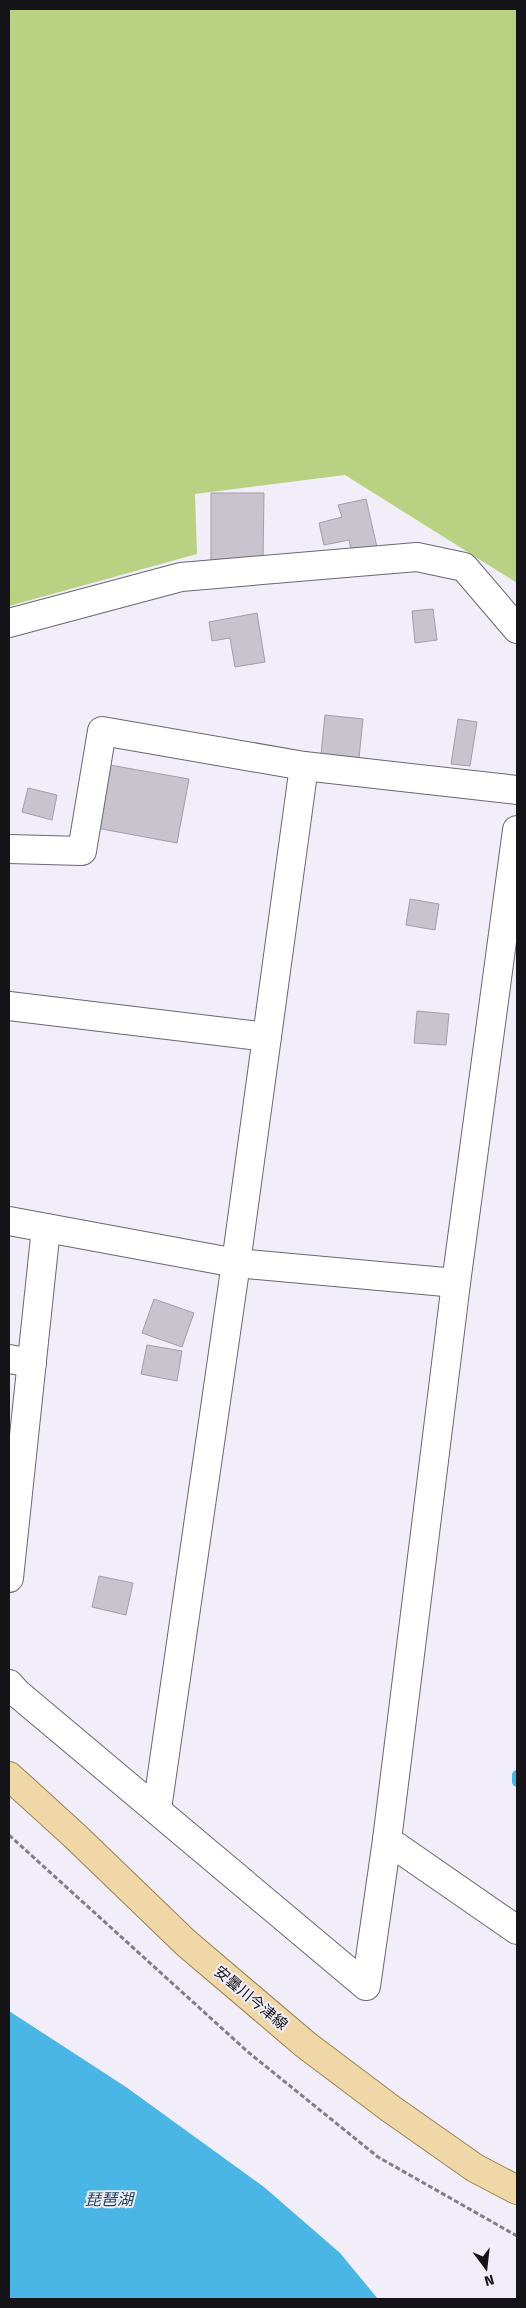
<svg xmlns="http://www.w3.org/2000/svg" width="526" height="2308" font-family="'Fira Sans','Noto Sans JP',sans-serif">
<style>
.green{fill:#b9d182}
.water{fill:#49b6e6}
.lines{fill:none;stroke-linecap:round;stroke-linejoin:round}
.stream{stroke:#49b6e6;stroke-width:10}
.building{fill:#c9c3cd;stroke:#a39da8}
.minor-casing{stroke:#696771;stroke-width:30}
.major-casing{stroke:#9b8250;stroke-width:30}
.path{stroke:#807e86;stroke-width:3;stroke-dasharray:5 2.5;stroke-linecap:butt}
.minor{stroke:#fff;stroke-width:28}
.major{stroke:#efd7a8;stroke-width:28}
.labels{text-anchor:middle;stroke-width:4;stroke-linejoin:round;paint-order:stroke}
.street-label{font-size:15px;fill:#141317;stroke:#f1eef9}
.water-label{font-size:16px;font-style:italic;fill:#19465b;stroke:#f1eef9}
</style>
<rect width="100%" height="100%" fill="#f1eef9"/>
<polygon class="green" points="9,9 517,9 517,583 345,475 195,494 197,554 9,606"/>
<polygon class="water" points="9,2011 126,2087 264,2187 340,2253 378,2299 9,2299"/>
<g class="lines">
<polyline class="stream" points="517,1775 517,1782"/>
</g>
<g class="building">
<polygon points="211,493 264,493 263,561 211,561"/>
<polygon points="366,499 377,547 352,553 349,540 324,545 319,523 342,517 338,505"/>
<polygon points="433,609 437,640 415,643 412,611"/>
<polygon points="257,613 265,662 235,667 230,638 212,641 209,622"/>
<polygon points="325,715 363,719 359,758 321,754"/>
<polygon points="458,719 477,722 470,766 451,764"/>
<polygon points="104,764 189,779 177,843 91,827"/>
<polygon points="28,788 57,795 52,820 22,812"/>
<polygon points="410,899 439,904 435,930 406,925"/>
<polygon points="417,1011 449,1014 446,1045 414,1043"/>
<polygon points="154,1299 194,1313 182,1347 142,1333"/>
<polygon points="147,1345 182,1351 177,1381 141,1374"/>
<polygon points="99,1576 133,1583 126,1615 92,1607"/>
</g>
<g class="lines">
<defs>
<g id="minor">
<polyline points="9,623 181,577 417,557 464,567 517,629"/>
<polyline points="9,849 82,851 102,731 304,766 517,790"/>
<polyline points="9,1006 267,1037"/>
<polyline points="9,1221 236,1263 456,1283"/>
<polyline points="9,1359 32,1363"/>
<polyline points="9,1578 46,1228"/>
<polyline points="9,1684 17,1693 366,1986 387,1840 456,1283 517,830"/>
<polyline points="157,1809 236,1263 304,766"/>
<polyline points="387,1840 517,1930"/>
</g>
<polyline id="major" points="9,1776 75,1836 186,1943 306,2045 391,2109 475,2168 517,2190"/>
</defs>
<use href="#minor" class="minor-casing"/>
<use href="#major" class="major-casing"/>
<polyline class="path" points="9,1835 248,2052 378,2157 517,2236"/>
<use href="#minor" class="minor"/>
<use href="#major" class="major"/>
</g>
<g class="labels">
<g class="street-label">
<text transform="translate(251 1998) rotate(40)" y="5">安曇川今津線</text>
</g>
<g class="water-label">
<text x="109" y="2205">琵琶湖</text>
</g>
</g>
<rect width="526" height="2308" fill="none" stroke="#141317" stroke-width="20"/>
<g transform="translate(486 2268) rotate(165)" stroke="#f1eef9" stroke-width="4" paint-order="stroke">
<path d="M0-4L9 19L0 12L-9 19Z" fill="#141317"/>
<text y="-8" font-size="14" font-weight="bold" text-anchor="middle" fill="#141317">N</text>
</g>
</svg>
